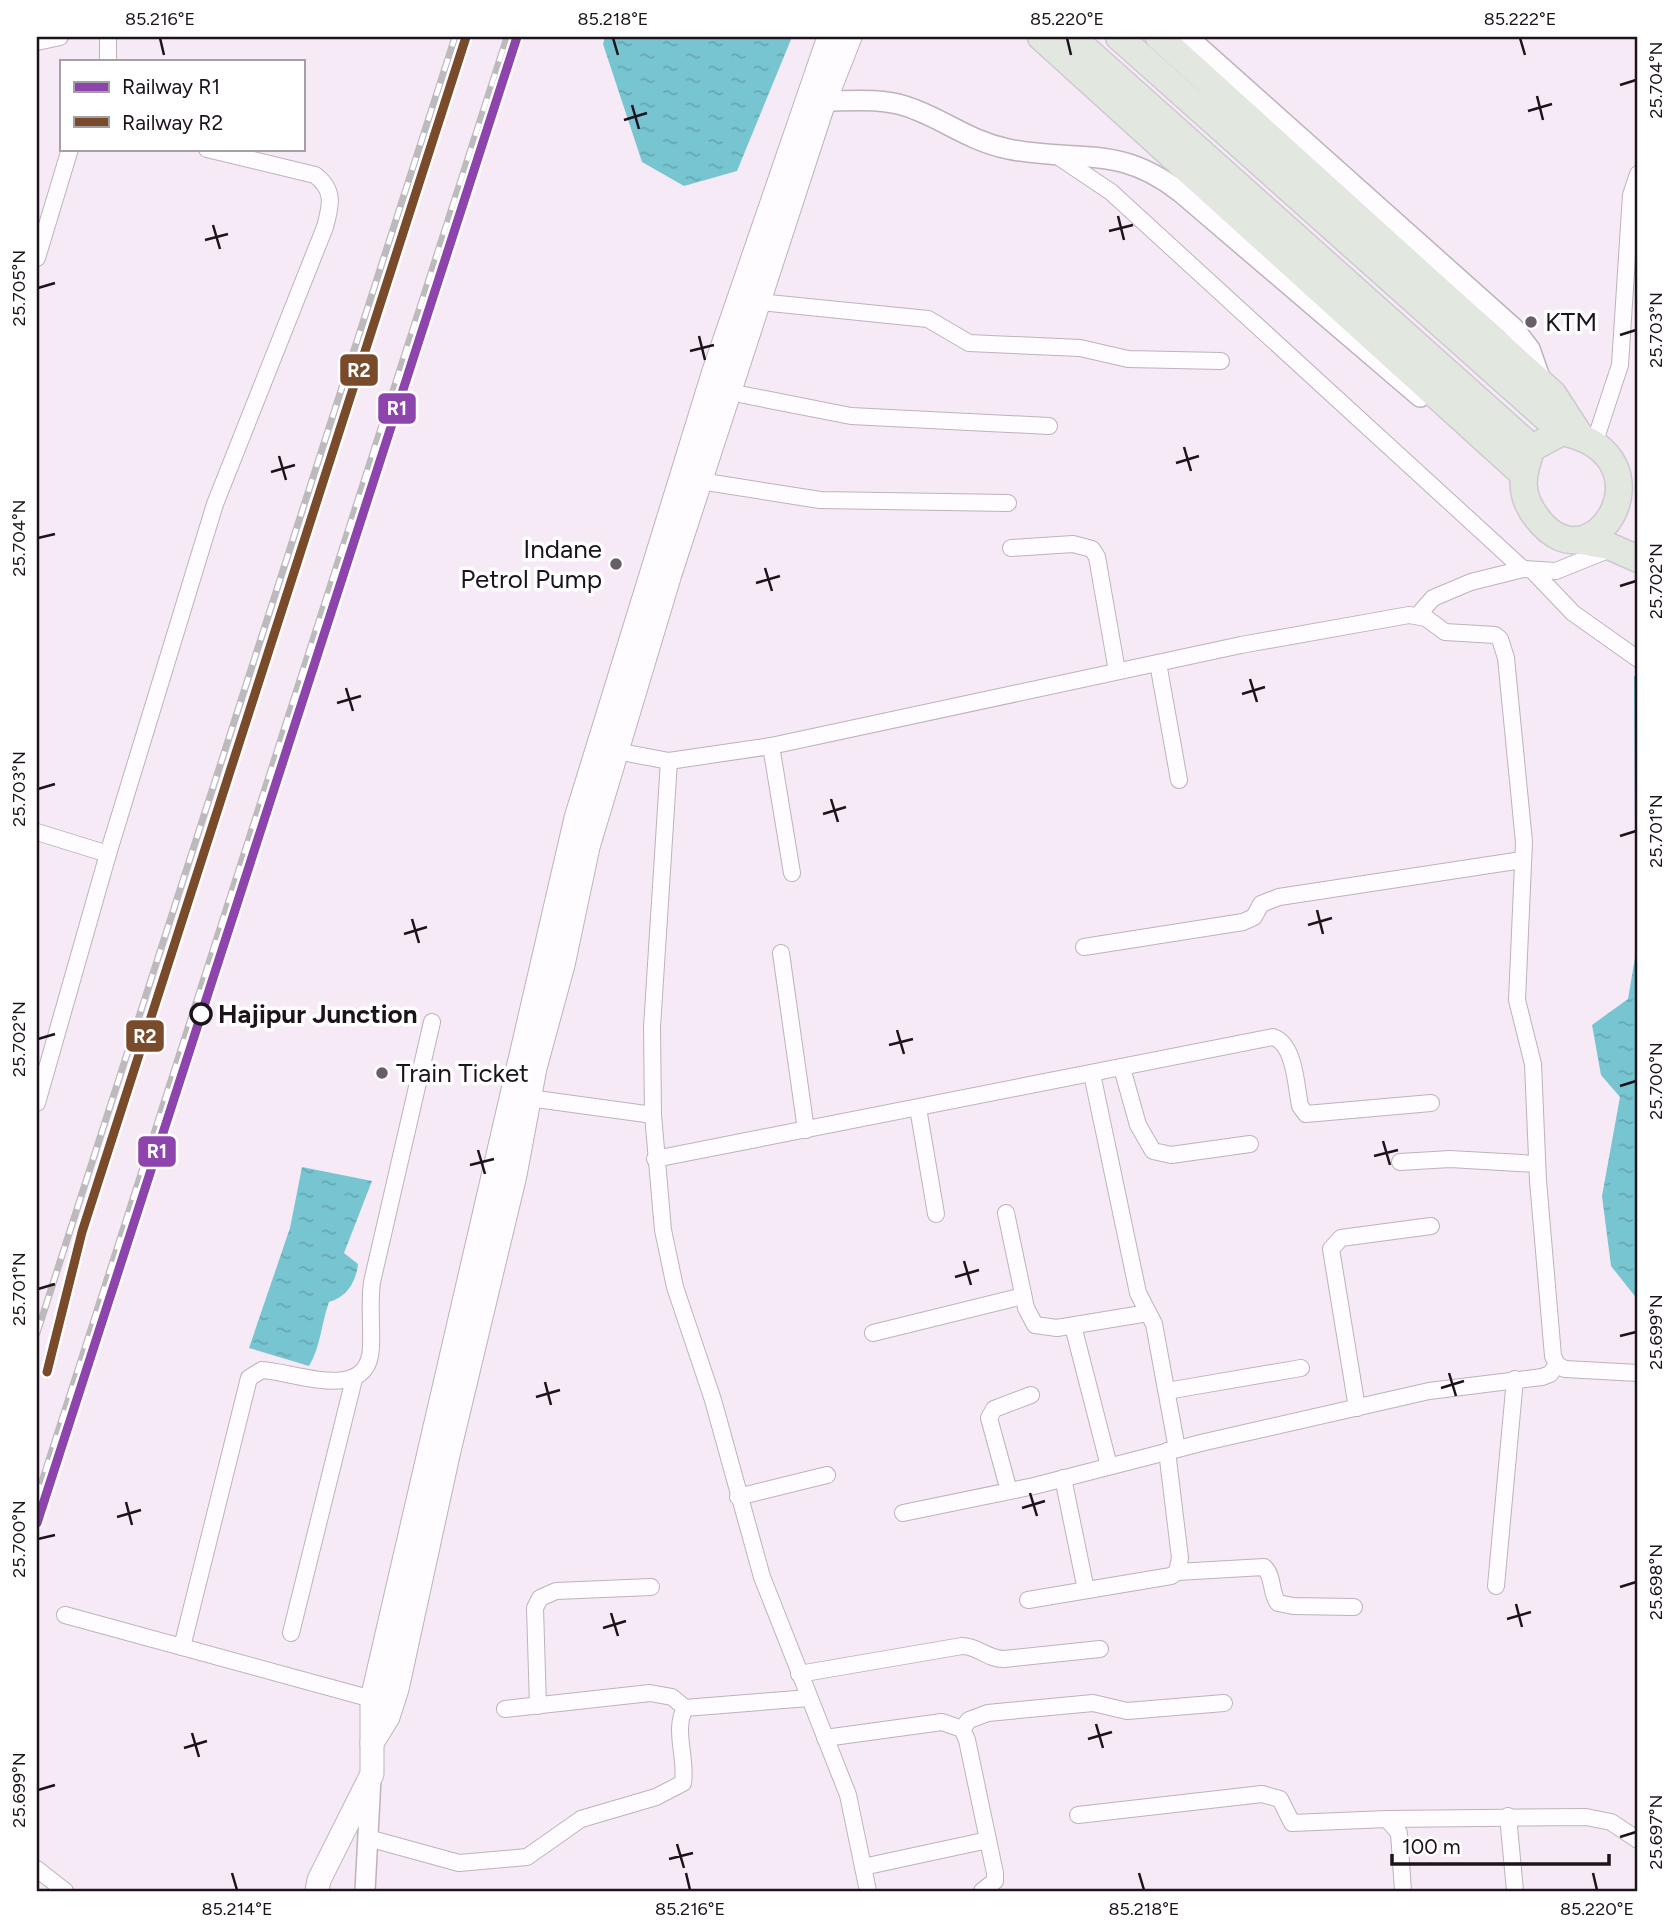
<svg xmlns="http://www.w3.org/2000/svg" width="1675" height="1928" font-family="Figtree,sans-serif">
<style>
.water{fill:url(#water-ripples)}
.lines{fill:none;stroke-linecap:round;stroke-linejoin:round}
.minor-casing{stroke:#bdb2bd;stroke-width:18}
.tertiary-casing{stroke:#bdb2bd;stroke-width:22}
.secondary-casing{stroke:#bdb2bd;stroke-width:25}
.trunk-casing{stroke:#cec9cf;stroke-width:29}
.minor{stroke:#fefcfe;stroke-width:16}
.tertiary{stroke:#fefcfe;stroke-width:19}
.secondary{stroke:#fefcfe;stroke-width:23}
.trunk{stroke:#e2e7e0;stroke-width:26}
.rail-casing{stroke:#bdbabd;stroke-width:7}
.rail{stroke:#fff;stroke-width:4.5;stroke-dasharray:13;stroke-linecap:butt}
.rail-1-casing{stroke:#fff;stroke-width:14}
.rail-2-casing{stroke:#fff;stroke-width:14}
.rail-1{stroke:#8e44ad;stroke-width:9}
.rail-2{stroke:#7a4b2a;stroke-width:9}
.ticks{fill:none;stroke:#1c131d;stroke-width:2.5}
.poi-dot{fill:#685e69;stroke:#fff;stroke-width:2.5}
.stop-dot{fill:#fff;stroke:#1c131d;stroke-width:3.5}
.labels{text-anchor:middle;stroke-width:7;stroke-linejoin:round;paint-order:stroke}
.poi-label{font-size:26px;fill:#1c131d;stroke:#fff;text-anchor:start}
.stop-label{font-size:26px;font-weight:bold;fill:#1c131d;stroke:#fff;text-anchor:start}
.line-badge{stroke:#fff;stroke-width:2.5}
.badge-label{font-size:19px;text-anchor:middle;font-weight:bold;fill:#fff}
.neatline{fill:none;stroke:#1c131d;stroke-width:2.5}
.ticks-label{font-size:18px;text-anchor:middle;fill:#1c131d}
</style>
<defs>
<pattern id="water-ripples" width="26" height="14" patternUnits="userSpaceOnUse" patternTransform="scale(1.75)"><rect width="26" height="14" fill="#77c5d1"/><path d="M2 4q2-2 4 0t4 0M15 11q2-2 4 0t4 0" fill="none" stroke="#66a8b3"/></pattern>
</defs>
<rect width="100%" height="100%" fill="#f6eaf6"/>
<g class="water">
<polygon points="605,37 792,37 737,171 684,186 642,162 603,44"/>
<polygon points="1634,676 1638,679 1638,834 1635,829"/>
<polygon points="1638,940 1638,1300 1611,1266 1602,1196 1620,1097 1601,1075 1592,1025 1628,999"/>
<path d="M302 1167 372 1181 344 1253 358 1264C356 1282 347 1297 329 1302 321 1324 321 1346 309 1366L249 1348 290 1228Z"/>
</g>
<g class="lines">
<defs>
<g id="minor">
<polyline points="108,37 108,61"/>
<polyline points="37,42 60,37"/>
<polyline points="1056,155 1111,192 1523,569"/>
<polyline points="37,258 70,149"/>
<polyline points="760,302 928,319 969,343 1080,348 1128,359 1221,361"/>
<polyline points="729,392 851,416 1049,426"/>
<polyline points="1595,441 1620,365 1631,195 1638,174"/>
<polyline points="700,481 820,500 1008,503"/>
<polyline points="1011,548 1073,544 1092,549 1097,557 1117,671"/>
<polyline points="1532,570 1573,613 1638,659"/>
<polyline points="1419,614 1433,598 1471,582 1523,569 1556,571 1613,548"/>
<polyline points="1158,663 1179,780"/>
<polyline points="771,746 792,873"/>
<polyline points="616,751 669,761 771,746 1241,645 1409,615 1426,618 1445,632 1495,635 1500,639 1506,658 1524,842 1517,1000 1533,1064 1538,1181 1553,1356 1557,1365 1565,1369 1638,1373"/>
<polyline points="669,761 652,1027 653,1115 663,1230 675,1287 713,1400 762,1577 848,1795 868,1891"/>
<polyline points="37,832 108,854"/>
<polyline points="1084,947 1243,922 1254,917 1261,904 1279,897 1522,860"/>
<polyline points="781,953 806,1130"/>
<polyline points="1122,1068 1138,1125 1153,1151 1171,1155 1250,1144"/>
<polyline points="1092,1074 1138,1293 1154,1324 1177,1449"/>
<polyline points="529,1098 653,1115"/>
<path d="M37 1103 108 854 215 504 325 227C331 205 335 190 315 175L207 149"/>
<polyline points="918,1108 936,1214"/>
<path d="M655 1159 1273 1037C1295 1044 1296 1086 1300 1106L1306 1114 1431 1103"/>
<polyline points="1400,1162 1450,1159 1537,1164"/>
<polyline points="1006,1213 1026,1308 1035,1325 1057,1328 1148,1313"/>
<polyline points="1073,1326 1109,1466"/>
<polyline points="873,1333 1023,1296"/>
<polyline points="1167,1391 1301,1368"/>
<polyline points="1357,1408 1331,1249 1341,1238 1431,1226"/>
<polyline points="1063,1478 1086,1590"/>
<polyline points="1009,1491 989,1418 994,1409 1031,1395"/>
<polyline points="738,1497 827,1475"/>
<polyline points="903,1513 1034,1486 1205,1442 1429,1391 1542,1377 1550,1374 1557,1365"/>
<path d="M1177 1572 1264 1567C1274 1576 1270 1592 1278 1603L1293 1606 1354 1607"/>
<polyline points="1496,1586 1515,1379"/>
<polyline points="1028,1600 1171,1576 1177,1572 1180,1558 1167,1451"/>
<polyline points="65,1615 372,1699"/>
<polyline points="291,1633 354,1379"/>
<path d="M182 1647 249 1378 262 1370C296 1372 369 1404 371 1347 372 1325 369 1305 372 1282L432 1022"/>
<path d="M799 1674 962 1646C978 1646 987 1659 1004 1659L1100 1649"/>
<polyline points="538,1706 535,1608 540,1598 556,1591 651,1587"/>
<polyline points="505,1709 650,1693 672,1697 685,1708"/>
<polyline points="962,1729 969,1720 988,1713 1093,1703 1127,1711 1224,1703"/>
<polyline points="825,1738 942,1722 962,1729 967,1740 995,1873 995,1881 982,1891"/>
<polyline points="1078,1815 1262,1794 1280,1799 1292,1823 1387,1819 1399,1833 1403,1891"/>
<polyline points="1508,1816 1515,1891"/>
<polyline points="1387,1819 1586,1817 1611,1822 1638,1840"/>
<path d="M368 1838 459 1863 527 1857 581 1819 656 1797 683 1783C687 1759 673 1730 685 1708L809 1698"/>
<polyline points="863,1867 988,1840"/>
<polyline points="37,1869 65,1891"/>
</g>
<g id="tertiary">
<polyline points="1188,37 1514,328 1530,349 1542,383"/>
<path d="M825 101C851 101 880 98 905 106 941 117 966 140 1008 149 1076 163 1118 143 1180 192L1420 397"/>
<polyline points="365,1891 371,1778"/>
</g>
<g id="secondary">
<polyline points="372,1743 388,1717 397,1689 448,1455 515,1175 535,1068 563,965 588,847 670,574 822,108 850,37"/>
<polyline points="317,1891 319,1880 372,1774 372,1699 576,818 714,371 829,37"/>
</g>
<g id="trunk">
<polyline points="1041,37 1522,473"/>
<polyline points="1072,37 1532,448"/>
<polyline points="1119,37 1562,432"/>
<polyline points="1159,37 1553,394 1579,434"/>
<path d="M1562 432C1675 455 1594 593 1537 518 1518 494 1522 474 1532 448Z"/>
<polyline points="1581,541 1609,546 1638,559"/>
</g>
</defs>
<use href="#minor" class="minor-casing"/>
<use href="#tertiary" class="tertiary-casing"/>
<use href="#secondary" class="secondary-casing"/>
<use href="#trunk" class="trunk-casing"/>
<use href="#minor" class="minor"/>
<use href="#tertiary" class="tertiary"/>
<use href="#secondary" class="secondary"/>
<use href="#trunk" class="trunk"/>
<defs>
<g id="rail">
<polyline points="37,1333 455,37"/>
<polyline points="37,1497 507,37"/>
</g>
</defs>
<use href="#rail" class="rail-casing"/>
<use href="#rail" class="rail"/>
<defs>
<polyline id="rail-1" points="37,1523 517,37"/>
<polyline id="rail-2" points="47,1372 82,1232 466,37"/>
</defs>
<use href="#rail-1" class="rail-1-casing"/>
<use href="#rail-2" class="rail-2-casing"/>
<use href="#rail-1" class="rail-1"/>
<use href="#rail-2" class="rail-2"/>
</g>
<path class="ticks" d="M160 38 164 55M613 38 618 55M1067 38 1071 55M1520 38 1525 55M1620 85 1636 80M1537 96 1543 120M632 105 639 129M1528 111 1552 104M624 120 647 113M1118 216 1124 240M213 225 220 249M1109 231 1133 225M205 240 228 234M38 288 55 283M1620 335 1636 330M699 336 705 360M690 351 714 345M1184 447 1191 471M279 456 286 480M1176 463 1199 456M271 472 295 465M38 538 55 534M765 568 772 591M756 583 780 576M1620 586 1636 581M1250 679 1257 702M346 688 353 711M1242 694 1265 687M337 703 361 696M38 789 55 784M831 799 838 822M823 814 846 807M1620 836 1636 831M1317 910 1323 934M412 919 419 943M1308 925 1332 918M404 934 427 927M897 1030 904 1054M38 1039 55 1034M889 1045 913 1039M1620 1086 1636 1081M1383 1141 1390 1165M478 1150 485 1174M1374 1156 1398 1150M470 1165 494 1159M964 1261 971 1285M955 1277 979 1270M38 1289 55 1284M1620 1336 1636 1332M1449 1373 1456 1396M545 1382 551 1405M1441 1388 1464 1381M536 1397 560 1390M1030 1493 1037 1516M126 1502 132 1525M1022 1508 1045 1501M117 1517 141 1510M38 1539 55 1535M1620 1587 1636 1582M1516 1604 1522 1627M611 1613 618 1636M1507 1619 1531 1612M603 1628 626 1621M1096 1724 1103 1748M192 1733 199 1757M1088 1739 1112 1732M184 1748 207 1741M38 1790 55 1785M1620 1837 1636 1832M677 1844 684 1868M669 1859 693 1853M232 1873 237 1890M686 1873 690 1890M1139 1873 1144 1890M1593 1873 1597 1890"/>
<g class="poi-dot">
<circle cx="1531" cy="322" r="7"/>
<circle cx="616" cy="564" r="7"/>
<circle cx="382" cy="1073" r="7"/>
</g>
<circle class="stop-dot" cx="201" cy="1014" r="10"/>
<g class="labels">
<g class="poi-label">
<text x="1545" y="331">KTM</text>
<text x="602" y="558" text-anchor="end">Indane<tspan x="602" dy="30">Petrol Pump</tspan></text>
<text x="396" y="1082">Train Ticket</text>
</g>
<g class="stop-label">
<text x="218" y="1023">Hajipur Junction</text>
</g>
</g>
<g class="line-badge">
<rect x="339" y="353" width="40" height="34" rx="7" fill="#7a4b2a"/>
<rect x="377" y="392" width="40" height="33" rx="7" fill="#8e44ad"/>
<rect x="125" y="1019" width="40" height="34" rx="7" fill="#7a4b2a"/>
<rect x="137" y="1135" width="40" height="33" rx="7" fill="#8e44ad"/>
</g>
<g class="badge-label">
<text x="359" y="377">R2</text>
<text x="397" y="415">R1</text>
<text x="145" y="1043">R2</text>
<text x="157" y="1158">R1</text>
</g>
<rect width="1675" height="1928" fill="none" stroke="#ffffff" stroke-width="77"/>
<rect x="60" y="60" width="245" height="91" fill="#ffffff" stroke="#a4a1a5" stroke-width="2"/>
<rect x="74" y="82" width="35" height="10" fill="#8e44ad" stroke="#a4a1a5" stroke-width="2"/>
<text x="122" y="94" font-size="21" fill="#1c131d">Railway R1</text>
<rect x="74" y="117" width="35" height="10" fill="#7a4b2a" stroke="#a4a1a5" stroke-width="2"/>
<text x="122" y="130" font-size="21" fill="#1c131d">Railway R2</text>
<path d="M1392 1854v10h217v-10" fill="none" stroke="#1c131d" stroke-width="3.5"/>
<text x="1402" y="1854" font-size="21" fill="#1c131d" stroke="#ffffff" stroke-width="5" paint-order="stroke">100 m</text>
<rect x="38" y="38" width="1598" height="1852" class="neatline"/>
<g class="ticks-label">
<text x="160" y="25">85.216°E</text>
<text x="613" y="25">85.218°E</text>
<text x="1067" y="25">85.220°E</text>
<text x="1520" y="25">85.222°E</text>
<text transform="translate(1656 80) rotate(-90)" y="6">25.704°N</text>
<text transform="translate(19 288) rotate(-90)" y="6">25.705°N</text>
<text transform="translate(1656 330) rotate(-90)" y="6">25.703°N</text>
<text transform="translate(19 538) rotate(-90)" y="6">25.704°N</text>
<text transform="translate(1656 581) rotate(-90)" y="6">25.702°N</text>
<text transform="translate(19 789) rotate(-90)" y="6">25.703°N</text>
<text transform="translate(1656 831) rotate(-90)" y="6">25.701°N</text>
<text transform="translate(19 1039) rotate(-90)" y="6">25.702°N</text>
<text transform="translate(1656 1081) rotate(-90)" y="6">25.700°N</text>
<text transform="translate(19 1289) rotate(-90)" y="6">25.701°N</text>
<text transform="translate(1656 1332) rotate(-90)" y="6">25.699°N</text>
<text transform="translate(19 1539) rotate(-90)" y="6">25.700°N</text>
<text transform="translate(1656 1582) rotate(-90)" y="6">25.698°N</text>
<text transform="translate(19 1790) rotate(-90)" y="6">25.699°N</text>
<text transform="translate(1656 1832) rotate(-90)" y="6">25.697°N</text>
<text x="237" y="1915">85.214°E</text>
<text x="690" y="1915">85.216°E</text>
<text x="1144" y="1915">85.218°E</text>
<text x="1597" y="1915">85.220°E</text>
</g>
</svg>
